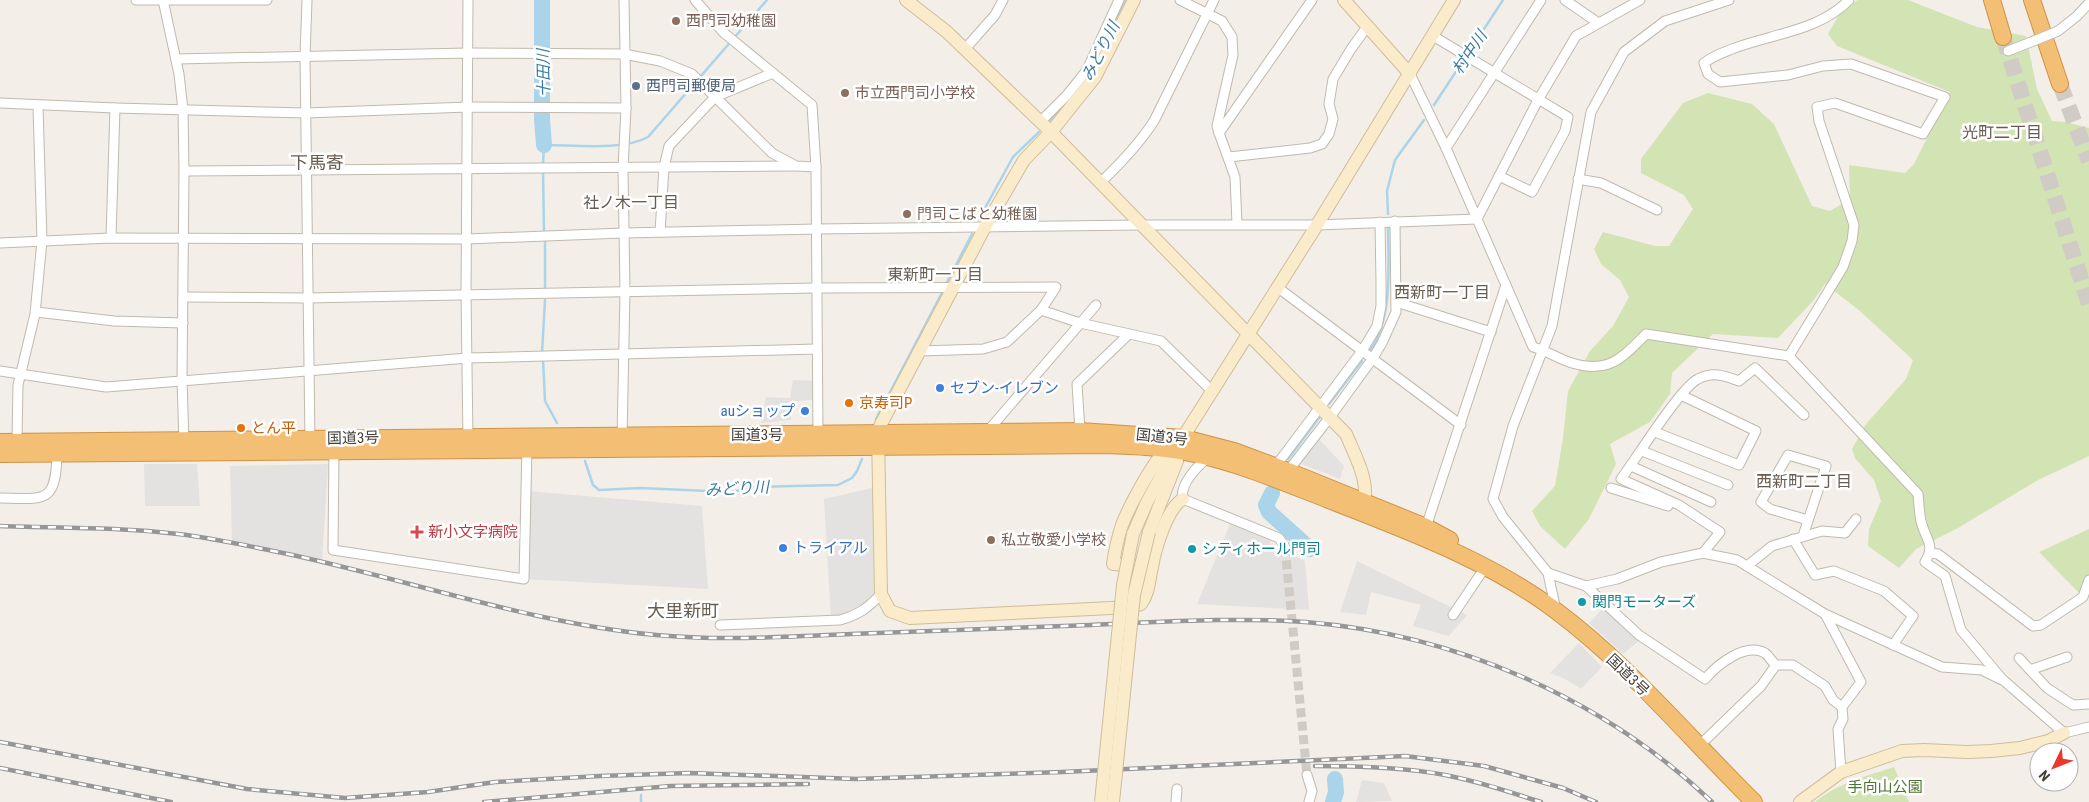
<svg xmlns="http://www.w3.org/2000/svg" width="2089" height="802" font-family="'Roboto Condensed','Noto Sans JP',sans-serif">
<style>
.green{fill:#d2e3b4}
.parking{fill:#e4e2e0}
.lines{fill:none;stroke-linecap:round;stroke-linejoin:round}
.stream{stroke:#aad4ea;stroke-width:2.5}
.river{stroke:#aad4ea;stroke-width:16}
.street-tunnel{stroke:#d0ccc5;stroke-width:9;stroke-dasharray:9 4.5;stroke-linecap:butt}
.highway-tunnel{stroke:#d0ccc5;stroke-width:16;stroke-dasharray:16 8;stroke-linecap:butt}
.street-casing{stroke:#c0b9ae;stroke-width:11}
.secondary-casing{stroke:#cfbd9b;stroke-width:14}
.highway-casing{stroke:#d09345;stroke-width:18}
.street{stroke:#fff;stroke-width:9}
.secondary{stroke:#faebcb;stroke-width:12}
.highway{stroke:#f2bf74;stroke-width:16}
.rail-casing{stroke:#969696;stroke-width:4.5}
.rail{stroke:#fff;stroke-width:2.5;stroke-dasharray:8;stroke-linecap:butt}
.street-bridge-casing{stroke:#c0b9ae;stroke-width:11;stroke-linecap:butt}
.secondary-bridge-casing{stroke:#cfbd9b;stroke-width:14;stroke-linecap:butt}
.street-bridge{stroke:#fff;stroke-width:9}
.secondary-bridge{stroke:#faebcb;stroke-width:12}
.education-dot{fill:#8d6e63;stroke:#fff;stroke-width:2}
.service-dot{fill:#5c6f8a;stroke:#fff;stroke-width:2}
.shop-dot{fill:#3f7fe0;stroke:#fff;stroke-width:2}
.food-dot{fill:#e8710a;stroke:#fff;stroke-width:2}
.health-dot{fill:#e0444e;stroke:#fff;stroke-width:2}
.culture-dot{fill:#0f9aa8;stroke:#fff;stroke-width:2}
.labels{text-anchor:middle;stroke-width:5;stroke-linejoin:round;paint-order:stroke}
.education-label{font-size:15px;fill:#785e54;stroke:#fff;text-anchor:start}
.service-label{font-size:15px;fill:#4e5e75;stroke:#fff;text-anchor:start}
.shop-label{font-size:15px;fill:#366cbe;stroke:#fff;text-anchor:start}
.food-label{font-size:15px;fill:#c56008;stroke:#fff;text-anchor:start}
.street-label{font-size:15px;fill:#453f37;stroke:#fff}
.health-label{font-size:15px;fill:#be3a42;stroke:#fff;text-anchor:start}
.culture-label{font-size:15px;fill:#0d838f;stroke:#fff;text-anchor:start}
.park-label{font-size:15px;fill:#4e722f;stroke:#fff}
.water-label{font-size:16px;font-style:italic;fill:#377ca0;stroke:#fff}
.neighbourhood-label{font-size:16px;fill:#675c4f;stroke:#fff}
.quarter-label{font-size:18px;fill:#675c4f;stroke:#fff}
</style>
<rect width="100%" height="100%" fill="#f3efe8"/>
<g class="green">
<polygon points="1858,0 1908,0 1977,27 2026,36 2037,89 2052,121 2066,122 2089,128 2089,456 2038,480 1958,528 1916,549 1899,568 1868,546 1869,529 1881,501 1874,480 1855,458 1852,449 1866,424 1906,379 1913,360 1860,311 1825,284 1813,301 1778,338 1713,334 1672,373 1670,394 1650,422 1610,444 1616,464 1589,519 1565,549 1540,526 1532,511 1555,486 1563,438 1568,391 1590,351 1613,326 1629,297 1620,280 1601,264 1594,249 1603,232 1655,246 1669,246 1693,209 1684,195 1641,173 1641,159 1683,103 1708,93 1752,104 1774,124 1812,206 1830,211 1850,199 1849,165 1905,173 1914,164 1950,92 1837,46 1828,34 1841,11"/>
<polygon points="2089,529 2089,580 2083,597 2039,552"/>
<path d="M1894 767 1909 802H1815C1838 783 1867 776 1894 767Z"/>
</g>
<g class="parking">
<polygon points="793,380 816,381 818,399 791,402 791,420 761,423 766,397 790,398"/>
<polygon points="1318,438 1344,466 1340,479 1299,463"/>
<polygon points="144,464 197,464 200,506 145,506"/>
<polygon points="328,464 322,563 232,543 230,466"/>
<polygon points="880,486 881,594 831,620 824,499"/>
<polygon points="527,491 702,506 708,589 524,579"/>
<polygon points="1230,524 1270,538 1271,545 1305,561 1309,610 1197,604"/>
<polygon points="1357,561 1467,615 1449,636 1413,626 1421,605 1371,592 1366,615 1340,612"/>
<polygon points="1604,607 1640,640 1623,654 1589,623"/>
<polygon points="1579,643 1602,667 1581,689 1565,679 1550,673"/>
<polygon points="1362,780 1384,783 1392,801 1356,802"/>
</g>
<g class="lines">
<g class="stream">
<polyline points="1109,35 1125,0"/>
<polyline points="1434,105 1503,0"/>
<polyline points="1050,120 1062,108"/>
<path d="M543 165 544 145C574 145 623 151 648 137L767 0"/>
<polyline points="543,171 544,233"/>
<polyline points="1388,214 1387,191 1395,160 1424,120"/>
<polyline points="979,219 1013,157 1039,132"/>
<polyline points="545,238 545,290"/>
<polyline points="945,286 972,234"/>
<polyline points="542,353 545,300"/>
<path d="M1369 353C1394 316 1388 266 1388 223"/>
<polyline points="543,359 545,401 557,423"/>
<polyline points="1329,404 1362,361"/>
<polyline points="876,419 943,291"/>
<polyline points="1288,459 1319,418"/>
<polyline points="585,461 593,485 599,490"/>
<polyline points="599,490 640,488 731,492 756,487 838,485 852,478 857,471 862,459"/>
<polyline points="641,795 641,802"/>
</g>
<g class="river">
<polyline points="542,0 542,119 544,145"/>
<polyline points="1272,493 1266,505 1269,512 1310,549"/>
<polyline points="1333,802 1336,792 1335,779"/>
</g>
<polyline class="street-tunnel" points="1285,547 1307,775"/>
<g class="highway-tunnel">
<polyline points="2003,37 2089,304"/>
<polyline points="2060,84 2089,161"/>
</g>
<defs>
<g id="street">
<polyline points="136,0 267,0"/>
<polyline points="163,0 179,74 183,110 184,171 182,380 184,443"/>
<polyline points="307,0 305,56 310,442"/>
<polyline points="468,0 466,294 468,440"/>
<polyline points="695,0 724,33 812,105 816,167"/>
<polyline points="1180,0 1222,21 1232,37 1233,55 1217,126 1219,133"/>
<polyline points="1565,0 1597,22"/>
<polyline points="2058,31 2077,16 2089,3"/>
<polyline points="1433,36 1568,117 1565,131 1532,192 1499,176"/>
<polyline points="965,49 995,15 1003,0"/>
<polyline points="2008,51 2031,42"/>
<polyline points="176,59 468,53 624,54 660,61 692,74 772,153 796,166 816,167 818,435"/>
<path d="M1410 74 1446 148 1533 347C1547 351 1559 359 1572 363 1609 374 1622 358 1646 334L1789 356 1918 494C1919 503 1919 512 1921 521 1925 539 1936 544 1925 562L1945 576 1961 630 2002 679 2064 733 2089 727"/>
<polyline points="0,103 115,108 306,113 468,107 626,108"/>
<polyline points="1040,122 1067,95 1087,70 1119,0"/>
<polyline points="1446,148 1541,0"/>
<polyline points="1229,157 1310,148 1322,144 1329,134 1333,119 1329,104 1333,79 1351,49 1367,27"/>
<polyline points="184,171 794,166"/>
<polyline points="1578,179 1601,183 1657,210"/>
<path d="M1101 182C1121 163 1139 144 1154 121L1214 0"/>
<polyline points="1477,219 1538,100 1576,36 1640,0"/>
<polyline points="1237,224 1235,177 1219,133 1312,0"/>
<polyline points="660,232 664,167 669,146 715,97 773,73"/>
<polyline points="111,238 115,108"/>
<polyline points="0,243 111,238 467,239 623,233 817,229 1140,225 1317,225 1477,219"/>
<polyline points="1277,287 1461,425"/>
<polyline points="183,297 307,298 817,288 1056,287 1041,310"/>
<polyline points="1396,302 1491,332"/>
<polyline points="36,312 114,321 183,323"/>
<polyline points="920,351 983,349 1007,342 1041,310 1080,323 1161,341 1211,390"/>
<path d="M1789 356 1843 267 1852 241 1854 225 1819 121 1817 107 1835 103 1923 134 1945 97 1851 64 1823 66 1788 75 1720 82 1708 74 1704 63C1713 56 1722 53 1732 49 1771 34 1819 31 1849 0"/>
<polyline points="0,371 106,387 468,358 817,349"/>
<polyline points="1080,431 1077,384 1129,334"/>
<polyline points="987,432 1096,305"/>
<polyline points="1655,432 1739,465 1756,431 1681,395"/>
<polyline points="622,439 625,291 623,168 626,108 624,0"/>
<polyline points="17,441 18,385 35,314 42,241 38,106"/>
<polyline points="334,451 333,550 524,579 527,447"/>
<polyline points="1642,451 1728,485"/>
<path d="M1208 458C1198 465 1179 485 1183 499L1279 538 1285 547"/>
<polyline points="1274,466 1281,459 1362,351 1377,326 1381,306 1381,282 1380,222"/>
<polyline points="1631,466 1711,502"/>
<polyline points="1288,471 1330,417 1373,358 1382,343 1396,312 1395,221"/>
<polyline points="1611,488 1668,506"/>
<path d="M0 498C46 499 56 504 57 452"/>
<polyline points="1426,527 1506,285"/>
<polyline points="1803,536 1826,466 1788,455 1761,502 1770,509 1808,520"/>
<polyline points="1793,539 1815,575 1834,571 1884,591 1913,616 1893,645"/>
<path d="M1703 553 1720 532 1679 505 1621 479C1636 459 1680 388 1698 379 1713 371 1725 376 1739 381L1755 368 1804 415"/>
<polyline points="1930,553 1938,554 2033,626 2041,625 2083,597 2089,580"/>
<polyline points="1747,566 1772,546 1822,531 1845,533 1856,519"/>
<polyline points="1548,573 1586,586 1617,579 1661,562 1703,553 1737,560 1825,614 1942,667 1982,670 2000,679"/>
<path d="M1586 586 1639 635 1705 679C1717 665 1745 642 1765 653 1769 656 1772 662 1776 665H1793L1825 686 1833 700 1842 707"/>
<polyline points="1556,611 1548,573 1503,517 1493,499 1513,426 1552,326 1591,112 1624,52 1665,21 1729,0"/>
<polyline points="1825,614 1861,682 1842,707 1843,719 1838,729 1841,772"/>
<polyline points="1453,615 1486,566"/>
<path d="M720 625 840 620C858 615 868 608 881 594"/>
<polyline points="2019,658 2047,688 2073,705 2089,704"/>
<polyline points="2030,670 2067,657"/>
<polyline points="1699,746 1761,686 1776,665"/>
<polyline points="1307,775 1312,791 1309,802"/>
<polyline points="1176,802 1177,789"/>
</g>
<g id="secondary">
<path d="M906 0 947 32 1051 132 1346 434C1356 458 1372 484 1362 511"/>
<path d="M1134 0 1095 77 1051 132 1024 160 985 227 880 426 878 434 881 594 890 611 910 618 1131 607 1141 604C1149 593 1149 580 1152 567 1155 549 1167 508 1183 499"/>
<polyline points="1344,0 1410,74"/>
<polyline points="1149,532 1177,461"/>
<polyline points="1133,534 1147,502 1175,450 1317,225 1454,0"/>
<path d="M1152 567 1113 564C1115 551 1118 537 1122 525 1129 507 1156 455 1171 445"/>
<polyline points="1800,802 1841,772 1902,751 1924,750 1967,752 1991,751 2020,748 2048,741 2064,733"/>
</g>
<g id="highway">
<polyline points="1992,0 2003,37"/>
<polyline points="2032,0 2060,84"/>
<polyline points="0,442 987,432 1080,431 1184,438 1234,451 1288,471 1426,527 1450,540"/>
<path d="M0 454 1103 445C1134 446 1165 447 1195 454 1241 464 1285 483 1329 500 1407 531 1488 560 1555 610 1629 665 1689 738 1754 802"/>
</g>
</defs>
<use href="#street" class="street-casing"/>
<use href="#secondary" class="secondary-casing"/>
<use href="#highway" class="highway-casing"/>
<use href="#street" class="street"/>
<use href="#secondary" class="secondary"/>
<use href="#highway" class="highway"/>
<defs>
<g id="rail">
<path d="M0 526C59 528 119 527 178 534 213 538 248 546 283 553 407 579 529 623 656 635 721 641 786 637 851 634 931 631 1011 628 1091 625 1163 622 1234 617 1305 622 1455 634 1603 698 1712 802"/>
<polyline points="0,742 247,789 345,798 428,792 495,782 600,776 689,773 856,779 1062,772 1405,756 1484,766 1563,788 1596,802"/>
<path d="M1315 766C1358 766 1403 767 1445 775 1478 781 1509 792 1541 802"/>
<polyline points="0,768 171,802"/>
<polyline points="484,802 671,786 808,784"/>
</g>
</defs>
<use href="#rail" class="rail-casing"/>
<use href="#rail" class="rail"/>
<defs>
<polyline id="street-bridge" points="2031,42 2058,31"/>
<g id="secondary-bridge">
<polyline points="1101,802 1123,585 1133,534"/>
<polyline points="1113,802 1134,595 1149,532"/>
</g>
</defs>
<use href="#street-bridge" class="street-bridge-casing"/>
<use href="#secondary-bridge" class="secondary-bridge-casing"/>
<use href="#street-bridge" class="street-bridge"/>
<use href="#secondary-bridge" class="secondary-bridge"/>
</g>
<g class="education-dot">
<circle cx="676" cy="21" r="5"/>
<circle cx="845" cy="93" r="5"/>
<circle cx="907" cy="214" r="5"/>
<circle cx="991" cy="540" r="5"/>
</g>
<circle class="service-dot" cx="636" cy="86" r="5"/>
<g class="shop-dot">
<circle cx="940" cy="388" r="5"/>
<circle cx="805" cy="411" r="5"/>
<circle cx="783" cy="548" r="5"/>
</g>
<g class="food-dot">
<circle cx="849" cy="403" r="5"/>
<circle cx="241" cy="428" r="5"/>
</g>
<path class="health-dot" d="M414.5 524.5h5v5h5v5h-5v5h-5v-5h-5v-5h5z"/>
<g class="culture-dot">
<circle cx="1192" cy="549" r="5"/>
<circle cx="1582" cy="602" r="5"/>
</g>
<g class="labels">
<g class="education-label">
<text x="686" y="26">西門司幼稚園</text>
<text x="855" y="98">市立西門司小学校</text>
<text x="917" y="219">門司こばと幼稚園</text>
<text x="1001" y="545">私立敬愛小学校</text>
</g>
<g class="service-label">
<text x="646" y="91">西門司郵便局</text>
</g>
<g class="shop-label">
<text x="950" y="393">セブン-イレブン</text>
<text x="795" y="416" text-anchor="end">auショップ</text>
<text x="793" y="553">トライアル</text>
</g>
<g class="food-label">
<text x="859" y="408">京寿司P</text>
<text x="251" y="433">とん平</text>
</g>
<g class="street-label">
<text x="757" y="440">国道3号</text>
<text transform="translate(1162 437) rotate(6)" y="5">国道3号</text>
<text transform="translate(353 438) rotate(-1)" y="5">国道3号</text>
<text transform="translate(1628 675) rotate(44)" y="5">国道3号</text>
</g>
<g class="health-label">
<text x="428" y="537">新小文字病院</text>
</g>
<g class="culture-label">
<text x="1202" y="554">シティホール門司</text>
<text x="1592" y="607">関門モーターズ</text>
</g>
<g class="park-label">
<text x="1885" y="792">手向山公園</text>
</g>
<g class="water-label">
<text transform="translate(1100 51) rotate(-63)" y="6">みどり川</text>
<text transform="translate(1469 52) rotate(-56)" y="6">村中川</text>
<text transform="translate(543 73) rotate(-91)" y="6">十田川</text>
<text transform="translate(737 488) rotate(-3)" y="6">みどり川</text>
</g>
<g class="neighbourhood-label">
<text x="2002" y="138">光町二丁目</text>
<text x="631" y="208">社ノ木一丁目</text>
<text x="935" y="280">東新町一丁目</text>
<text x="1442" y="298">西新町一丁目</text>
<text x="1804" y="487">西新町二丁目</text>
</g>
<g class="quarter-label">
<text x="317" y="169">下馬寄</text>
<text x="683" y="617">大里新町</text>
</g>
</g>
<g transform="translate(2054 767) rotate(227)"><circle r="24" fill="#ffffff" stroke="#b5b2af"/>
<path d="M0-4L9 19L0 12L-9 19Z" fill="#e8392a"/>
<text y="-8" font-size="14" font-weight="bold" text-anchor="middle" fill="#453f37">N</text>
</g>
</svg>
